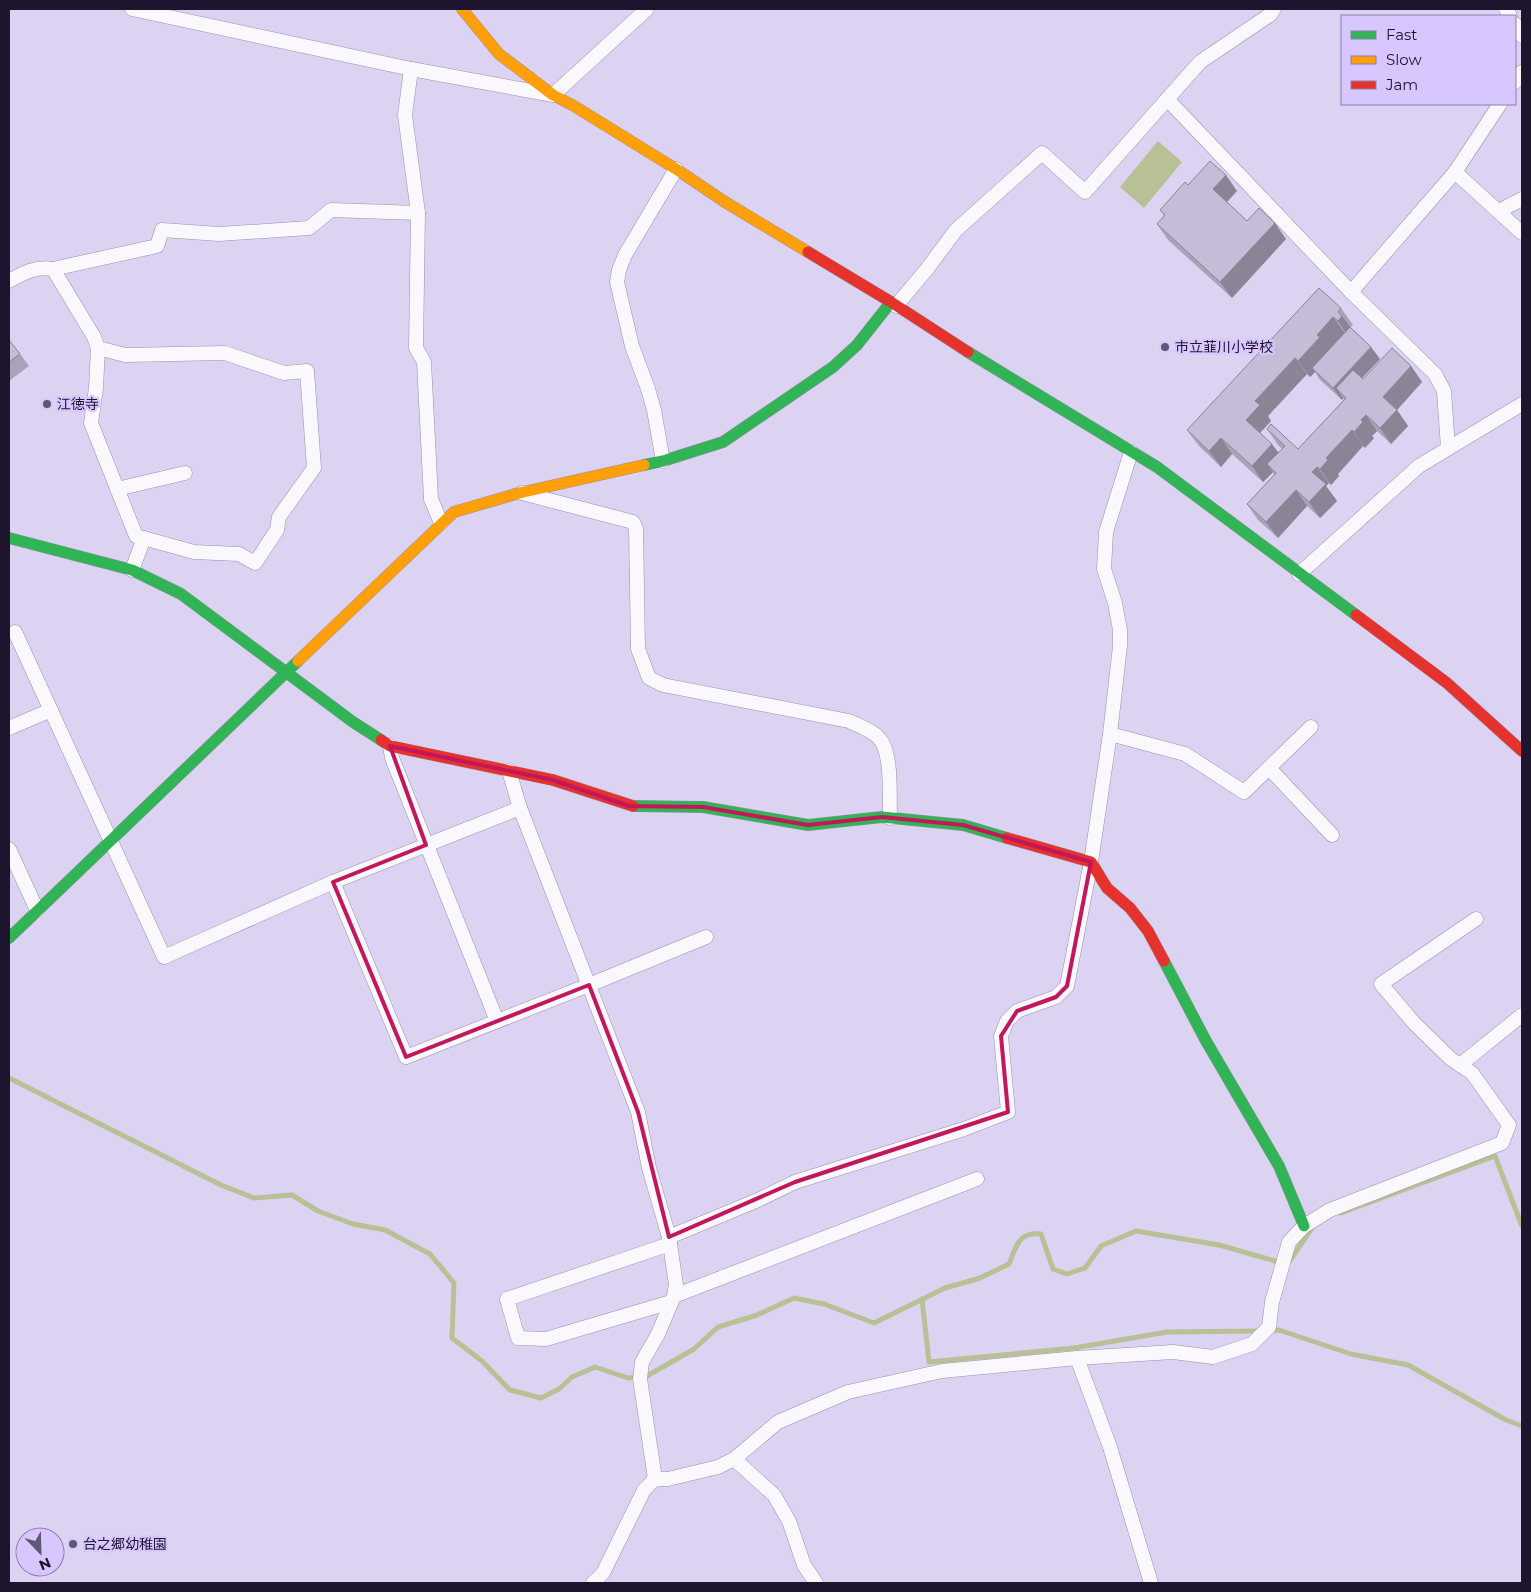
<svg xmlns="http://www.w3.org/2000/svg" width="1531" height="1592" font-family="Montserrat,'Noto Sans JP',sans-serif">
<style>
.water{fill:#b8c096}
.lines{fill:none;stroke-linecap:round;stroke-linejoin:round}
.stream{stroke:#b8c096;stroke-width:5}
.street-casing{stroke:#9991ab;stroke-width:15}
.fast-casing{stroke:#9991ab;stroke-width:12}
.slow-casing{stroke:#9991ab;stroke-width:12}
.jam-casing{stroke:#9991ab;stroke-width:12}
.street{stroke:#faf8fd;stroke-width:14}
.fast{stroke:#30b455;stroke-width:11}
.slow{stroke:#ff9f0a;stroke-width:11}
.jam{stroke:#e5322d;stroke-width:11}
.wall{fill:#a9a2b9;fill-rule:evenodd}
.shaded-wall{fill:#8a8496}
.building{fill:#c5bcd7;stroke:#8a8496}
.marked{fill:none;stroke:#c2185b;stroke-width:4;stroke-linejoin:round}
.poi-dot{fill:#605773;stroke:#d7c6ff;stroke-width:2}
.labels{text-anchor:middle;stroke-width:4.5;stroke-linejoin:round;paint-order:stroke}
.poi-label{font-size:14px;fill:#1e142e;stroke:#d7c6ff;text-anchor:start}
</style>
<rect width="100%" height="100%" fill="#dcd3f2"/>
<polygon class="water" points="1158,141 1182,162 1144,208 1120,187"/>
<g class="lines">
<g class="stream">
<path d="M9 1078 221 1185 254 1198 292 1195 318 1211 353 1224 385 1230 430 1254 454 1283 452 1338 482 1361 510 1390 541 1398 559 1389 572 1377 595 1367 628 1378 647 1376 694 1349 718 1327 757 1315 794 1298 824 1304 874 1323 945 1288 980 1278 1009 1264C1017 1246 1017 1232 1041 1234L1053 1269 1067 1274 1085 1268 1101 1246 1136 1231 1219 1245 1282 1263"/>
<polyline points="1341,1213 1495,1156 1522,1226"/>
<polyline points="1289,1262 1312,1228"/>
<polyline points="922,1299 929,1362 1074,1348 1167,1332 1260,1331"/>
<polyline points="1268,1331 1279,1330 1351,1354 1408,1365 1506,1420 1522,1426"/>
</g>
<defs>
<g id="street">
<polyline points="132,9 411,69 553,95 647,9"/>
<polyline points="1506,9 1510,16"/>
<polyline points="1515,24 1522,36"/>
<polyline points="411,69 405,115 418,213 416,348 424,362 431,499 441,523"/>
<polyline points="1515,82 1522,72"/>
<polyline points="1167,99 1351,292 1435,374 1444,391 1448,448"/>
<polyline points="1455,172 1522,233"/>
<polyline points="1499,211 1522,199"/>
<polyline points="53,269 157,246 162,230 219,234 309,228 331,210 418,213"/>
<path d="M9 281C23 273 36 266 53 269L94 337 98 348 96 388 91 423 136 536 194 552 239 554 255 563 277 530 279 517 314 468 307 371 284 373 225 353 125 355 98 348"/>
<polyline points="1351,292 1455,172 1500,104"/>
<polyline points="896,306 927,269 956,230 1042,153 1085,192 1200,62 1271,14 1274,9"/>
<polyline points="663,461 654,410 648,389 632,346 617,282 619,270 625,255 676,169"/>
<polyline points="117,489 185,473"/>
<path d="M522 493 633 522 636 529 638 649 649 678 663 685 849 721C859 726 872 730 879 738 893 753 889 798 890 818"/>
<polyline points="132,570 144,538"/>
<polyline points="1299,574 1419,466 1522,404"/>
<polyline points="15,632 164,957 333,882 520,808"/>
<polyline points="9,728 51,710"/>
<polyline points="1110,734 1185,754 1244,792 1311,727"/>
<polyline points="390,746 392,758 497,1021"/>
<polyline points="1269,768 1332,835"/>
<polyline points="509,771 520,808 638,1112 649,1168 669,1237 676,1285 674,1296 658,1334 642,1362 640,1379 655,1479"/>
<polyline points="9,849 37,910"/>
<polyline points="333,882 406,1057 589,985 706,937"/>
<polyline points="1460,1065 1522,1015"/>
<polyline points="669,1237 758,1200 795,1182 964,1129 1008,1112 1001,1036 1007,1021 1017,1011 1056,997 1067,986 1091,862 1110,734 1120,646 1120,630 1115,603 1104,569 1106,532 1131,452"/>
<polyline points="670,1244 507,1299 518,1338 546,1339 671,1302"/>
<polyline points="674,1296 977,1179"/>
<polyline points="1077,1358 1110,1447 1151,1583"/>
<polyline points="734,1459 774,1495 789,1521 804,1565 816,1583"/>
<polyline points="593,1583 603,1573 644,1490 655,1479 668,1479 718,1467 734,1459 778,1422 848,1392 942,1371 1077,1358 1173,1352 1213,1357 1252,1344 1269,1327 1272,1302 1289,1242 1304,1226 1330,1210 1502,1143 1509,1125 1472,1073 1451,1059 1414,1023 1381,984 1476,919"/>
</g>
<g id="fast">
<polyline points="968,352 1157,467 1356,615"/>
<polyline points="644,465 663,461 723,442 833,367 857,345 891,302"/>
<polyline points="9,538 132,570 181,594 353,722 381,740"/>
<polyline points="633,806 703,807 808,825 882,817 963,825 1007,838"/>
<polyline points="9,938 298,661"/>
<polyline points="1164,961 1206,1041 1279,1166 1304,1226"/>
</g>
<g id="slow">
<polyline points="462,9 499,54 553,95 574,106 676,169 725,202 808,252"/>
<polyline points="298,661 454,512 519,493 644,465"/>
</g>
<g id="jam">
<polyline points="808,252 891,302 968,352"/>
<polyline points="1356,615 1447,683 1522,751"/>
<polyline points="381,740 390,746 553,780 633,806"/>
<polyline points="1007,838 1091,862 1107,888 1130,908 1148,931 1164,961"/>
</g>
</defs>
<use href="#street" class="street-casing"/>
<use href="#fast" class="fast-casing"/>
<use href="#slow" class="slow-casing"/>
<use href="#jam" class="jam-casing"/>
<use href="#street" class="street"/>
<use href="#fast" class="fast"/>
<use href="#slow" class="slow"/>
<use href="#jam" class="jam"/>
</g>
<g class="wall">
<polygon points="1188,185 1237,191 1227,202 1247,221 1286,239 1232,298 1168,240 1157,224 1164,216 1160,210"/>
<path d="M1341 308 1353 325 1350 327 1371 347 1380 359 1362 378 1363 379 1411 366 1422 382 1397 410 1408 426 1391 444 1377 431 1372 436 1374 438 1365 448 1363 446 1338 474 1339 476 1331 485 1329 483 1326 486 1337 501 1320 518 1307 506 1278 538 1258 520 1247 504 1274 475 1273 472 1263 482 1232 454 1221 467 1199 446 1187 430ZM1315 372 1320 380 1342 400 1343 398 1344 400 1298 449 1267 429 1278 445 1282 449 1278 452 1260 433 1271 421 1268 416 1307 374 1310 377Z"/>
<polygon points="9,340 20,354 29,366 9,381"/>
</g>
<g class="shaded-wall">
<polygon points="1226,175 1237,191 1224,205 1213,189"/>
<polygon points="1275,223 1286,239 1232,298 1220,282"/>
<polygon points="1342,316 1354,332 1349,337 1338,321"/>
<polygon points="1333,317 1345,333 1312,368 1315,372 1310,377 1298,361 1317,335"/>
<polygon points="1371,347 1380,359 1345,396 1336,388 1343,398 1342,400 1333,388"/>
<polygon points="1295,358 1307,374 1268,416 1271,421 1257,436 1246,420 1255,401"/>
<polygon points="1411,366 1422,382 1397,410 1408,426 1391,444 1380,428 1383,397"/>
<polygon points="1366,415 1377,431 1372,436 1374,438 1365,448 1354,432 1361,420"/>
<polygon points="1352,430 1363,446 1338,474 1339,476 1331,485 1320,469 1326,458"/>
<polygon points="1221,438 1232,454 1221,467 1209,451"/>
<polygon points="1272,444 1284,460 1267,464 1273,472 1263,482 1252,466"/>
<polygon points="1317,467 1329,483 1326,486 1337,501 1320,518 1309,502 1312,472"/>
<polygon points="1296,490 1307,506 1278,538 1266,522"/>
</g>
<g class="building">
<polygon points="1210,161 1226,175 1213,189 1247,221 1259,208 1275,223 1220,282 1157,224 1165,215 1160,210 1185,182 1188,185"/>
<polygon points="1319,288 1341,308 1338,312 1342,316 1338,321 1333,317 1317,335 1320,337 1298,361 1295,358 1255,401 1260,405 1246,420 1272,444 1252,466 1221,438 1209,451 1187,430"/>
<polygon points="1350,327 1371,347 1333,388 1312,368"/>
<polygon points="9,340 20,354 9,362"/>
<polygon points="1392,348 1411,366 1383,397 1397,410 1380,428 1366,415 1361,420 1363,422 1354,432 1352,430 1326,458 1328,460 1320,469 1317,467 1312,472 1326,484 1309,502 1296,490 1266,522 1247,504 1276,473 1267,464 1285,446 1267,429 1271,424 1298,449 1346,398 1336,388 1353,370 1363,379"/>
</g>
<path class="marked" d="M390 746 553 780 629 806 703 807 808 825 882 817 963 825 1091 862 1067 986 1056 997 1017 1011 1001 1036 1008 1112 795 1182 669 1237 638 1112 589 985 406 1057 333 882 426 845Z"/>
<g class="poi-dot">
<circle cx="1165" cy="347" r="5"/>
<circle cx="47" cy="404" r="5"/>
<circle cx="73" cy="1544" r="5"/>
</g>
<g class="labels">
<g class="poi-label">
<text x="1175" y="352">市立韮川小学校</text>
<text x="57" y="409">江徳寺</text>
<text x="83" y="1549">台之郷幼稚園</text>
</g>
</g>
<rect width="1531" height="1592" fill="none" stroke="#1e142e" stroke-width="20"/>
<rect x="1341" y="15" width="175" height="90" fill="#d7c6ff" stroke="#8d7fab"/>
<rect x="1351" y="31" width="25" height="8" fill="#30b455" stroke="#8d7fab"/>
<text x="1386" y="40" font-size="15" fill="#1e142e">Fast</text>
<rect x="1351" y="56" width="25" height="8" fill="#ff9f0a" stroke="#8d7fab"/>
<text x="1386" y="65" font-size="15" fill="#1e142e">Slow</text>
<rect x="1351" y="81" width="25" height="8" fill="#e5322d" stroke="#8d7fab"/>
<text x="1386" y="90" font-size="15" fill="#1e142e">Jam</text>
<g transform="translate(40 1552) rotate(157)"><circle r="24" fill="#d7c6ff" stroke="#8d7fab"/>
<path d="M0-4L9 19L0 12L-9 19Z" fill="#605773"/>
<text y="-8" font-size="14" font-weight="bold" text-anchor="middle" fill="#1e142e">N</text>
</g>
</svg>
